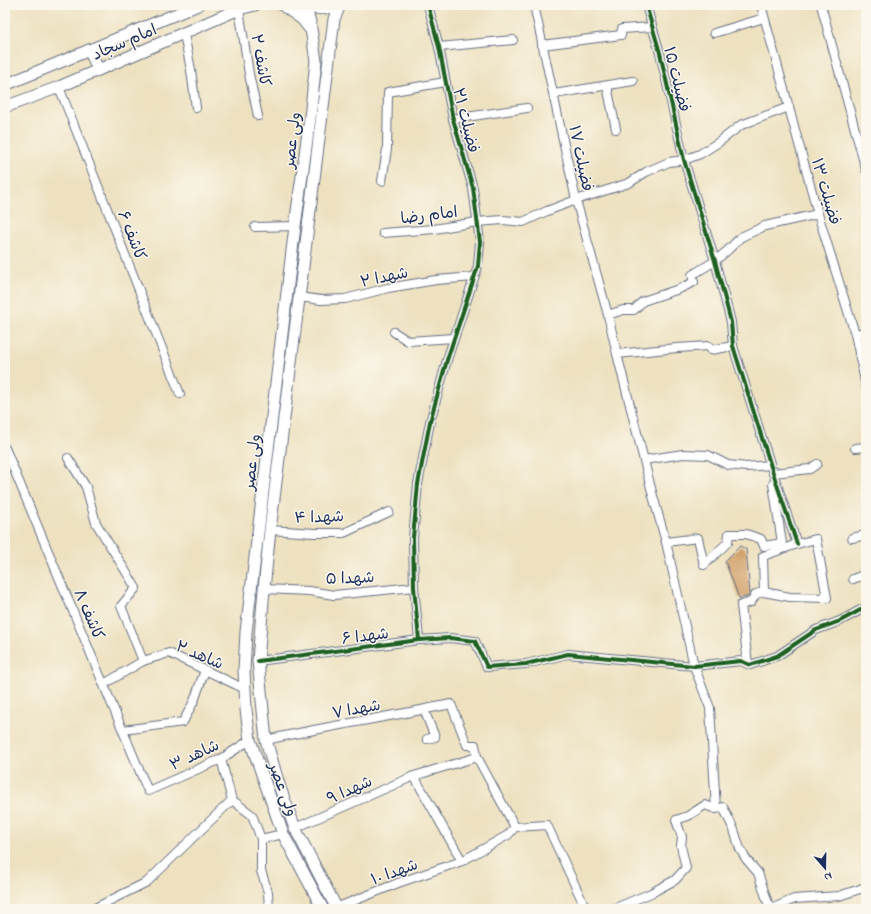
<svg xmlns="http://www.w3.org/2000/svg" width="871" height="914" font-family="'Indie Flower','Playpen Sans Arabic',sans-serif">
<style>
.building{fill:#d2a26c}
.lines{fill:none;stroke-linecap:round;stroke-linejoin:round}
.minor-casing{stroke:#646d80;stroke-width:10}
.secondary-casing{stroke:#646d80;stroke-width:13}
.minor{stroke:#fff;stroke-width:8}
.secondary{stroke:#fff;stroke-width:11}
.cycleway-casing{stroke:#fbf7ec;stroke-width:6}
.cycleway{stroke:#1b5e20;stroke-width:4}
.labels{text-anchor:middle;stroke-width:3;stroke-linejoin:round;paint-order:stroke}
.street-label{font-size:16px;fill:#1b2f5e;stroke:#fbf7ec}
</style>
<rect width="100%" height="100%" fill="#fbf7ec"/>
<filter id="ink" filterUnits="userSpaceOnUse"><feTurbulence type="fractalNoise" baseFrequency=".025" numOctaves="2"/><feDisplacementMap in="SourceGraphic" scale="8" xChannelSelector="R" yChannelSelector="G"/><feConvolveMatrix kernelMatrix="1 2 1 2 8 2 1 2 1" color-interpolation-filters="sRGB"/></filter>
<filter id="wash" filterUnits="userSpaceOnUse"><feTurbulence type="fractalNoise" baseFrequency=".012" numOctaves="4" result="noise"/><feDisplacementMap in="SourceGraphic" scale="16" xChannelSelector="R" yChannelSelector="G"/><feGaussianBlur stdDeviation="0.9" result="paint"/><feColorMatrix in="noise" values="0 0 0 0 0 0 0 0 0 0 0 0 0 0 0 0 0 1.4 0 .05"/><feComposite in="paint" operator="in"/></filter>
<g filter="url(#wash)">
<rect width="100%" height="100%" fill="#ede1c0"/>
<g id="blocks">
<polygon class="building" points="740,546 746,549 750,594 747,597 739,598 725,561"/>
</g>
</g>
<g filter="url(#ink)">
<use href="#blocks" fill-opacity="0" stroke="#646d80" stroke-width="1"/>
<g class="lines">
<defs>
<g id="minor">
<polyline points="534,5 576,200 608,315"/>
<polyline points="646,5 660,53 684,160 715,261 731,322 733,346 773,473 797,544"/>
<polyline points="761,5 818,214 855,334 866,386"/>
<polyline points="821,5 866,170"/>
<polyline points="239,9 249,74 258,116"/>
<polyline points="714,33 764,18"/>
<polyline points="184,34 191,70 196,108"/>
<polyline points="542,45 621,35 622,29 652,27"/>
<polyline points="439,47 513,40"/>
<polyline points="607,86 616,129"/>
<polyline points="59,87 180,394"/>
<polyline points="554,94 633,81"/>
<polyline points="453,119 527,108"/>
<polyline points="382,181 387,149 388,92 445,82"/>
<polyline points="255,227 295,226"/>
<polyline points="383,233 434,229 477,222 503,220 523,222 547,211 576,200 629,183 646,172 669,162 684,160 700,154 719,142 741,125 789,107"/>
<polyline points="299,297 321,300 345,299 388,288 436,280 474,277"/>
<polyline points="394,332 408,341 454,338"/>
<polyline points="855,334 866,332"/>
<polyline points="617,354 608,315 623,310 634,310 643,301 679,289 694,282 692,275 715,261 728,250 741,237 765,226 818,214"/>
<polyline points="5,448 148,791 221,759 250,740"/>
<polyline points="855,448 866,447"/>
<polyline points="68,458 86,487 96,523 136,588 121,606 143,661"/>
<polyline points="644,460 683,454 708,455 728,465 747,467 770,465"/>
<polyline points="773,473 810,469 817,464"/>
<polyline points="270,530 314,533 344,533 389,512"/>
<polyline points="852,538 866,535"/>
<polyline points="666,542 653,496 617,354 677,348 709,346 711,350 733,346"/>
<polyline points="853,579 866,574"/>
<polyline points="264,589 309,591 334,595 414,587"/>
<polyline points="419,640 414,587 413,538 418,484 430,422 447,360 478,266 480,242 473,188 453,119 439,47 428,5"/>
<polyline points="258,661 419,640 450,638 475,641 487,667 526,664 568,654 694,666 741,661 750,665 777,656 816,630 840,621 866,607"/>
<polyline points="748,664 741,605 751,602 756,594 764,592 790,597 827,598 816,539 797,544 763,556 764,592"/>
<polyline points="104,684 143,661 169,653 245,689"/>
<polyline points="424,710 435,737 427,739"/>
<polyline points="123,730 183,722 194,701 205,670"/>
<path d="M266 740C327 726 389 717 451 704L467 745H475L477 757 515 827 508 835 462 861 398 883 336 908"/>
<polyline points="221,759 232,800 252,815 261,839 261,871 268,892 269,909"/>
<polyline points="716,809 710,708 694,666 666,542 698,538 704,565 728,542 729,534 746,534 761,539 764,546 782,543 773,484"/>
<polyline points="515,827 547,825 586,909"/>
<polyline points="295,828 414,776"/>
<polyline points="261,839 283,834"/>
<polyline points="462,861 414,776 477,757"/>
<polyline points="93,909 147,882 232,800"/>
<polyline points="613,909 651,893 675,880 686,868 681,846 682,837 676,820 688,816 705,805 716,809 723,807 734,830 740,849 746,859 758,873 770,909"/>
<polyline points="771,909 794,899 839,896 866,887"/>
</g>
<g id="secondary">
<polyline points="282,5 302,19 310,29"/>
<polyline points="305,5 310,22 316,61 310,118 295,226 246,632 244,670 246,710 250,740 283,834 323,909"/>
<path d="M306 5C316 10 325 10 335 5"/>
<polyline points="89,50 98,69"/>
<polyline points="5,85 198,5"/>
<polyline points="5,107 59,87 239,9 255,5"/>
<polyline points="337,909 295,828 280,788 266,740 258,661 264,589 270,530 334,19 340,5"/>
</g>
</defs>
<use href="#minor" class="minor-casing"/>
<use href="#secondary" class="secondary-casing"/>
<use href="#minor" class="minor"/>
<use href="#secondary" class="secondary"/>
<defs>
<g id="cycleway">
<polyline points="646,5 660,53 684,160 715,261 731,322 733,346 773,473 797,544"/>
<polyline points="419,640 414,587 413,538 418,484 430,422 447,360 478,266 480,242 473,188 453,119 439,47 428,5"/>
<polyline points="258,661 419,640 450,638 475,641 487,667 526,664 568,654 694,666 741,661 750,665 777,656 816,630 840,621 866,607"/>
</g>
</defs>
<use href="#cycleway" class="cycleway-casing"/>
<use href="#cycleway" class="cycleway"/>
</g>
</g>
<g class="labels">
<g class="street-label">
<text transform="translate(124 41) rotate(-23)" y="6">امام سجاد</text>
<text transform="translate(262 60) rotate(80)" y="6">کاشف ۲</text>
<text transform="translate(678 79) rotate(76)" y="6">فضیلت ۱۵</text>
<text transform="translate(467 120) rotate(76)" y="6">فضیلت ۲۱</text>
<text transform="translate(291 140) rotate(-83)" y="6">ولی عصر</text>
<text transform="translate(582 158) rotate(78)" y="6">فضیلت ۱۷</text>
<text transform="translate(827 191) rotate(74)" y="6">فضیلت ۱۳</text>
<text transform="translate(429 214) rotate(-7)" y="6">امام رضا</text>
<text transform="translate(133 235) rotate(69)" y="6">کاشف ۶</text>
<text transform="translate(384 276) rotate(-12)" y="6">شهدا ۲</text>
<text transform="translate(251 462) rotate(-83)" y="6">ولی عصر</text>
<text transform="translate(319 516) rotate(-2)" y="6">شهدا ۴</text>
<text transform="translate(350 577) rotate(-2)" y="6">شهدا ۵</text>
<text transform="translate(90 614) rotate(67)" y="6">کاشف ۸</text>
<text transform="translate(365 635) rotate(-7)" y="6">شهدا ۶</text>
<text transform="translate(200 654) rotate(23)" y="6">شاهد ۲</text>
<text transform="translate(356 708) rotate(-10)" y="6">شهدا ۷</text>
<text transform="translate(194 754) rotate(-25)" y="6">شاهد ۳</text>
<text transform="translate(284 789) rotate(70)" y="6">ولی عصر</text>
<text transform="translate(349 789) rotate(-24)" y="6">شهدا ۹</text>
<text transform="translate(394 871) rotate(-20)" y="6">شهدا ۱۰</text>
</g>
</g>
<rect width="871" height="914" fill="none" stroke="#fbf7ec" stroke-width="20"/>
<g transform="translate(825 868) rotate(160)" stroke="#fbf7ec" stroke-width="3" paint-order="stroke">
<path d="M0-3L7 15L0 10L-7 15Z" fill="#1b2f5e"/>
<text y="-6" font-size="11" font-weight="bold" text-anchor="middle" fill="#1b2f5e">N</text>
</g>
</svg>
